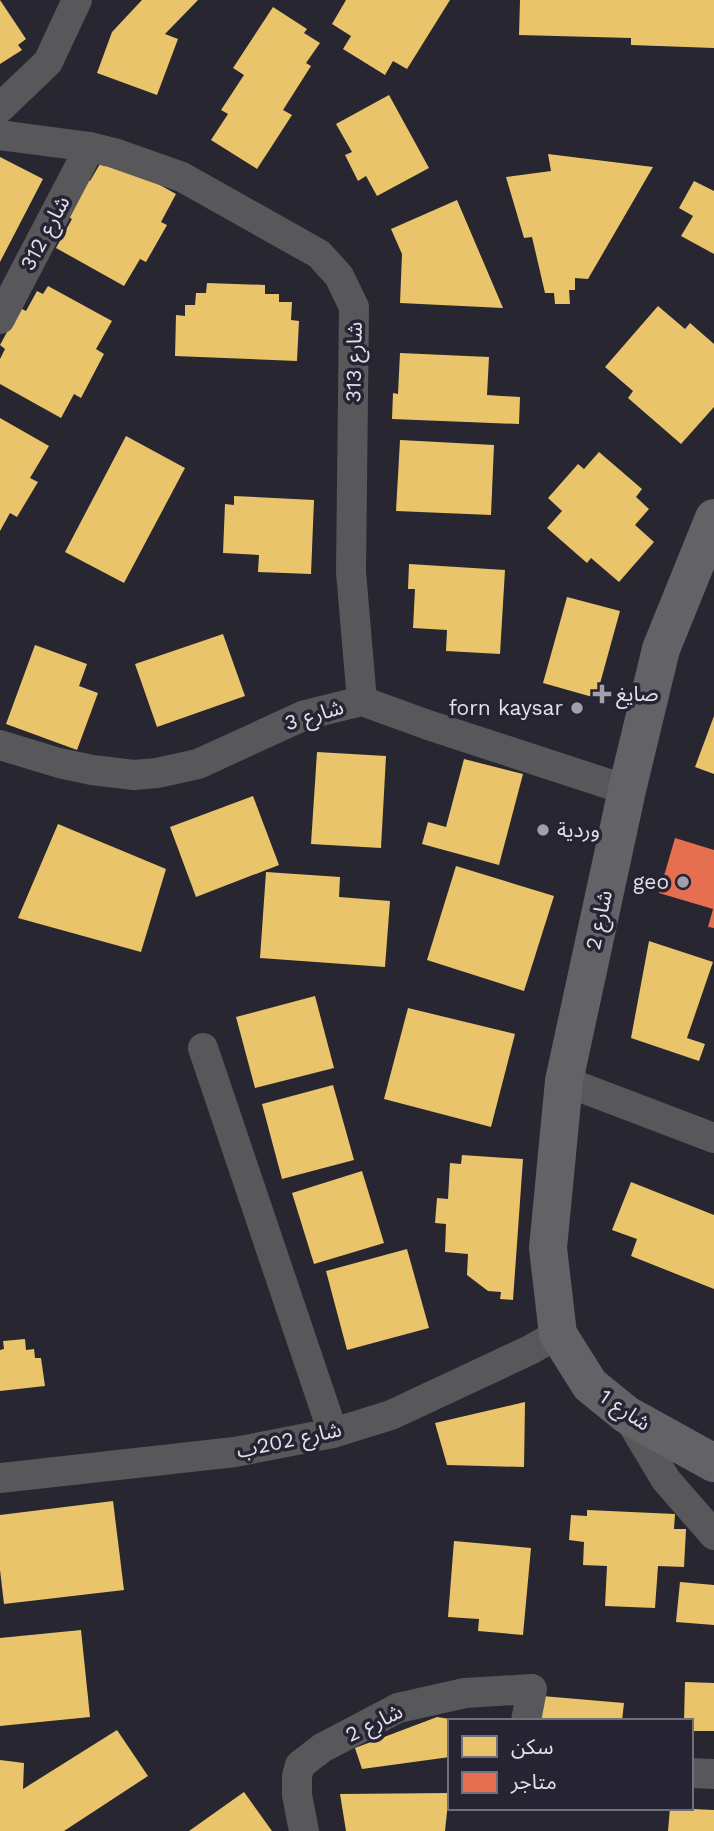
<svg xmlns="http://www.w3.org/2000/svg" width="714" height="1831" font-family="'Work Sans','Noto Sans Arabic',sans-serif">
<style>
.homes{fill:#e9c46a}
.shops{fill:#e76f51}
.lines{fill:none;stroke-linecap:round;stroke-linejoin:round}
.street{stroke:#58575a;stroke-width:30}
.secondary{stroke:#636266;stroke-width:38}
.poi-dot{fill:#a19fa9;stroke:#262333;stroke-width:2.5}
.labels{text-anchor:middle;stroke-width:7;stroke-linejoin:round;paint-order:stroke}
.street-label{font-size:21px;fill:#e2e0ea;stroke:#262333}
.poi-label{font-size:21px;fill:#e2e0ea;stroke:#262333;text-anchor:start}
</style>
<rect width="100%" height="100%" fill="#282630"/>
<g class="homes">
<polygon points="0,0 26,39 18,45 22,50 0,64"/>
<polygon points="142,0 198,0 165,34 178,39 157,95 97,73 112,32"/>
<polygon points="346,0 450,0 407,69 393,61 385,75 343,49 351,36 332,24"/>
<polygon points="520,0 714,0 714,48 631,45 631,38 519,35"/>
<polygon points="273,7 307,29 304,33 320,43 306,63 311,66 283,110 292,115 257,169 211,140 228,114 221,110 244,75 233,68"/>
<polygon points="389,95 429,168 377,196 366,176 358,181 345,155 352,152 336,124"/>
<polygon points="548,154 653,167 588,279 575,278 575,290 569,290 570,304 555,304 554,293 545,293 532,237 524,238 506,177 551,171"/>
<polygon points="0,157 43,179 0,262"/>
<polygon points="110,157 176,194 161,222 167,225 146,262 140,259 124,286 56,248 72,219 65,215 85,179 90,181 100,164 104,166"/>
<polygon points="694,181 714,191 714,254 681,236 693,216 679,208"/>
<polygon points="457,200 503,308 400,303 402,254 391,229"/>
<polygon points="207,283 265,285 265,294 279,294 279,302 292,302 291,320 299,321 297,361 175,356 176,315 185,316 185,305 195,305 196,293 206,293"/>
<polygon points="48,286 112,321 96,349 104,354 81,398 74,394 61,418 0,384 0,359 5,349 0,345 20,308 26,311 37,291 43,294"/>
<polygon points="658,306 685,329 690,323 714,344 714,407 681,444 628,398 633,391 605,367"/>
<polygon points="400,353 489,357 487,395 520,397 519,424 392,419 393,393 398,394"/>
<polygon points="0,418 49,446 30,478 38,482 17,517 10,513 0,531"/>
<polygon points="126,436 185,468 124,583 65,552"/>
<polygon points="400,440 494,445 491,515 396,511"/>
<polygon points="599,452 642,489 636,497 649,509 635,525 654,542 619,582 591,558 587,563 547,528 562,511 548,498 578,464 584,469"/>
<polygon points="234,496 314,500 311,574 258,572 259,555 223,553 225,504 234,505"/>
<polygon points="409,564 505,570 500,654 446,651 447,630 413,628 415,589 408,589"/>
<polygon points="567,597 620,611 596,698 543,683"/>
<polygon points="223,634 245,696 157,727 135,664"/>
<polygon points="35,645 87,664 79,686 98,693 77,750 6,724"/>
<polygon points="714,716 714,774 695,767"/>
<polygon points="317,752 386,756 381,848 311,844"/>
<polygon points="464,759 523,774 499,865 422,844 428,822 446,827"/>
<polygon points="253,796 279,865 196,897 170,827"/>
<polygon points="58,824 166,869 141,952 18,918"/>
<polygon points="456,866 554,896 524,991 427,960"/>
<polygon points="266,872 340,877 339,897 390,901 385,967 260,958"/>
<polygon points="649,941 713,962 687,1038 705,1044 699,1061 631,1038"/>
<polygon points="315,996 334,1068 255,1088 236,1017"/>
<polygon points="408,1008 515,1034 491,1127 384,1099"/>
<polygon points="333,1085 354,1160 282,1179 262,1104"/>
<polygon points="462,1155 523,1159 513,1300 500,1299 501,1292 488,1291 467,1275 468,1254 445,1252 446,1224 435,1223 437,1198 448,1199 450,1163 461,1164"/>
<polygon points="362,1171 384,1243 314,1264 292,1193"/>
<polygon points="631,1182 714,1215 714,1289 631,1256 637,1239 612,1230"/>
<polygon points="407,1249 429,1328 347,1350 326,1271"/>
<polygon points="25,1339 26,1350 34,1349 35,1358 41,1358 45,1386 0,1391 0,1350 4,1349 3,1341"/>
<polygon points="525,1402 524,1467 447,1465 435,1423"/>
<polygon points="113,1501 124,1590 4,1604 0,1570 0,1515"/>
<polygon points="587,1510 675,1514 674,1529 686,1529 684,1567 658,1566 655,1608 605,1606 607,1566 583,1565 584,1542 569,1540 571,1515 587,1516"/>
<polygon points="454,1541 531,1548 523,1635 478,1631 479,1619 448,1617"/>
<polygon points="680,1582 714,1585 714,1625 676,1622"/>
<polygon points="81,1630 90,1717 0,1726 0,1638"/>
<polygon points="685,1682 714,1683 714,1731 691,1731 691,1721 684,1721"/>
<polygon points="542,1696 624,1703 622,1721 540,1721"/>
<polygon points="437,1717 450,1719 450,1757 362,1769 355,1748"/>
<polygon points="117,1730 148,1776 64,1831 0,1831 0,1760 24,1763 23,1789"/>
<polygon points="244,1792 272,1831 189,1831"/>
<polygon points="449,1793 445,1831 346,1831 340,1794"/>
<polygon points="670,1808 714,1810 714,1831 668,1831"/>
</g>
<polygon class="shops" points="675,838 714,850 714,928 708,927 713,909 659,893"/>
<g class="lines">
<g class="street">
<polyline points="0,108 48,62 77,0"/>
<polyline points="0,135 90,147 114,153 182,177 319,254 339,276 354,307 351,572 362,701"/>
<polyline points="0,319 90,147"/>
<polyline points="0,745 59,763 92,770 134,775 157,773 198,764 305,715 362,701 428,725 627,790"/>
<polyline points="203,1048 333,1433"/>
<polyline points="564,1081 714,1138"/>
<polyline points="627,1415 666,1480 714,1535"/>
<polyline points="0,1478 235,1452 333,1433 391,1415 530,1350 558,1334"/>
<polyline points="691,1773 714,1774"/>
<polyline points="304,1831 297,1795 297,1776 300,1765 322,1748 398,1708 465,1693 532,1689 526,1721"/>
</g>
<polyline class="secondary" points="714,518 661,649 627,790 564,1081 548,1248 558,1334 590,1385 627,1415 714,1463"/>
</g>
<g class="poi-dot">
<path d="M598.5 683.5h7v7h7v7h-7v7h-7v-7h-7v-7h7z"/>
<circle cx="577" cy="708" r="7"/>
<circle cx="543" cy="830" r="7"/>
<circle cx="683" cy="882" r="7"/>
</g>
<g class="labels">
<g class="street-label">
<text transform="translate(45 233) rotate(-62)" y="7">شارع 312</text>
<text transform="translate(354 362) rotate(-89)" y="7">شارع 313</text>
<text transform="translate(314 715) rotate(-17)" y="7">شارع 3</text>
<text transform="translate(599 920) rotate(-78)" y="7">شارع 2</text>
<text transform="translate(625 1410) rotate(34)" y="7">شارع 1</text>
<text transform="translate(289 1440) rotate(-12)" y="7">شارع 202ب</text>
<text transform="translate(374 1723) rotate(-26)" y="7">شارع 2</text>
</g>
<g class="poi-label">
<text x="616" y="701">صايغ</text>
<text x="563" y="715" text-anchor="end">forn kaysar</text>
<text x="557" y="837">وردية</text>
<text x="669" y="889" text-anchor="end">geo</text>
</g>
</g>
<rect x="448" y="1719" width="245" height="91" fill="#262333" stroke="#716f7c" stroke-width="2"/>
<rect x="462" y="1736" width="35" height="21" fill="#e9c46a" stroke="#716f7c" stroke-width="2"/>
<text x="511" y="1754" font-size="21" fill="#e2e0ea">سكن</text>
<rect x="462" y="1772" width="35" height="21" fill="#e76f51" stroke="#716f7c" stroke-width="2"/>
<text x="511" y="1789" font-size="21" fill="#e2e0ea">متاجر</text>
</svg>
